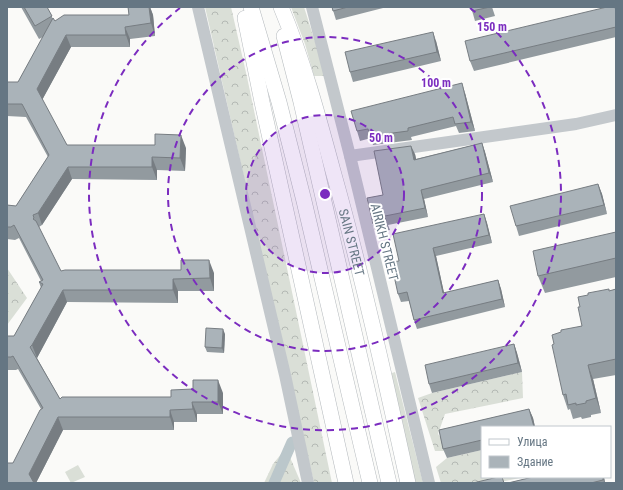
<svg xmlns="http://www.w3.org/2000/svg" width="623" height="490" font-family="'Roboto Condensed',sans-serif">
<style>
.grass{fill:#dadfd7}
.forest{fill:url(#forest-crowns)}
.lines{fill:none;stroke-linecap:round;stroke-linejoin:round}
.canal{stroke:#bbc7cb;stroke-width:11}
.major-casing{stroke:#b5babe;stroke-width:16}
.minor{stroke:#c3c8cc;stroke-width:12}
.major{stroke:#fff;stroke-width:15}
.wall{fill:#929a9f}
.shaded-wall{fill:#777d82}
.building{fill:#aab3b9;stroke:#777d82}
.ring{fill:none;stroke:#7b2cbf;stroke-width:2;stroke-dasharray:7 5}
.labels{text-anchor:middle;stroke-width:4;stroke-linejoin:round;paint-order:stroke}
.street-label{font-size:13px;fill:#657683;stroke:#fff}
.centre{fill:#7b2cbf;stroke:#fff;stroke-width:2}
.ring-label{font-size:12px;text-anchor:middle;font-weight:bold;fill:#7b2cbf;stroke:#fff;stroke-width:4;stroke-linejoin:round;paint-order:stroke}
</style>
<defs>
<pattern id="forest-crowns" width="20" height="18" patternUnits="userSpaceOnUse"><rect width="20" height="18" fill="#dadfd7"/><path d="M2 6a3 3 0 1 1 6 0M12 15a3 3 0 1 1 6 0" fill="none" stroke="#b4b9b4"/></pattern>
</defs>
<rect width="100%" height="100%" fill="#fafaf8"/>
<g class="grass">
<polygon points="395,372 423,483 413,483 389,374"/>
<polygon points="78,465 85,477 71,483 65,472"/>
</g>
<g class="forest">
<polygon points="205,7 231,7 247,77 332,483 314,483"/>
<polygon points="291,7 304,7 326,76 314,76 305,44"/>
<polygon points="7,268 27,298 7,325"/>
<polygon points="522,372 523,398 445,414 438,434 442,439 445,451 435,451 418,398 432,393"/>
<polygon points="286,448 301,483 264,483 273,464"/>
<polygon points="482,450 482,477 524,477 496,483 441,483 436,467 447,458"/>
</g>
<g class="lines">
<polyline class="canal" points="274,483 292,442"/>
<defs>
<g id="major">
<polyline points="251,7 279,102 304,201 370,483"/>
<path id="s1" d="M281 7C303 60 318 115 333 171 362 274 385 378 408 483"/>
<polyline points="245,18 262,102 346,483"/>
<polyline points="284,36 301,102 389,483"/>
</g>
</defs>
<use href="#major" class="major-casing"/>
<g class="minor">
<polyline points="198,7 285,375 308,483"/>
<polyline points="312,7 350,156 429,483"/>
<polyline points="350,156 576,124 616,115"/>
</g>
<use href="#major" class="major"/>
</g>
<g class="wall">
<polygon points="21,7 47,7 53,19 55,21 129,15 128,7 150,7 153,15 155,36 130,39 130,47 71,47 42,100 67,145 186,148 185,171 157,170 157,180 72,179 42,225 39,227 61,271 214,273 214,291 178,291 178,303 67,302 37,358 60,399 171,397 223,393 223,414 197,414 197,422 174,422 174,430 63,430 36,483 7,483 13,463 41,409 18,369 16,370 7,370 7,336 14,336 41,288 39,282 41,281 19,238 15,240 7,239 7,205 16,206 48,157 26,117 7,116 7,82 18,82 43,37 39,39"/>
<polygon points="332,7 387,7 336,20"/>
<polygon points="471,7 492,7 495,16 475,21"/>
<polygon points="615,7 616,10 616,37 474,71 470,61"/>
<polygon points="436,41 441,61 353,82 350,72"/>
<polygon points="465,93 475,131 459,133 456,126 411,137 412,140 373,145 371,138 360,141 357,131"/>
<polygon points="482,143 485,152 493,182 424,199 428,217 388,225 390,230 376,233 373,224 383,195 415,154 416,159"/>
<polygon points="598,184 602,194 607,214 519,236 516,226"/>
<polygon points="484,214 487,223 492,243 436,256 444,293 498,280 501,289 505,307 417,329 414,320 409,301 401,302 398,294 399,261"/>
<polygon points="616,232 616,277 545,293 538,276"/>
<polygon points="616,289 616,375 593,379 601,413 591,415 591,417 582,419 581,417 573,419 570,409 568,410 563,395 554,344 561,332 582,326 610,291"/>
<polygon points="225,334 224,353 207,352 205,347"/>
<polygon points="514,344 517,353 522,372 432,393 429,384"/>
<polygon points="529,409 533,418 535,427 482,427 482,450 447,458 443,449 439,430"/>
<polygon points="533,477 604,477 605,483 508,483"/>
</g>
<g class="shaded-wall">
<polygon points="149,7 150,7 153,15 155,36 151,23"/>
<polygon points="125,27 130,39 130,47 126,35"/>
<polygon points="433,32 436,41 441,61 437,52"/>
<polygon points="66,35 71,47 41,102 37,89"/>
<polygon points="462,83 465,93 475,131 471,122"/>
<polygon points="181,135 186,148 185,171 180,158"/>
<polygon points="482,143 485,152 493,182 489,173"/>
<polygon points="411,146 415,154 418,168 414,160"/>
<polygon points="152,157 157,170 157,180 152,167"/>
<polygon points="68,167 72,179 42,225 38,213"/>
<polygon points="598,184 602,194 607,214 604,205"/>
<polygon points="421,190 424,199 428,217 425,208"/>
<polygon points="484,214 487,223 492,243 489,235"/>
<polygon points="433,248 436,256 446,302 443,293"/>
<polygon points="209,260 214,273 214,291 210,278"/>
<polygon points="173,279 178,291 178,303 173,290"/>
<polygon points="498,280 501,289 505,307 502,299"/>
<polygon points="63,290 67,302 37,358 32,345"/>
<polygon points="223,329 225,334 224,353 222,348"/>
<polygon points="514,344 517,353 522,372 518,363"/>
<polygon points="588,365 593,379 601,413 596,398"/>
<polygon points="218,380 223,393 223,414 218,402"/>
<polygon points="192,402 197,414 197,422 193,409"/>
<polygon points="529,409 533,418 535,427 534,427"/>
<polygon points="170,410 174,422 174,430 170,417"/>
<polygon points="58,417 63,430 36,483 32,483 29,474"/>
<polygon points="603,477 604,477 605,483 604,483"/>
</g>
<g class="building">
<polygon points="24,7 47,7 52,16 35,26"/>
<polygon points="128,7 149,7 151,23 125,27 126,35 66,35 37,89 67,145 155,145 155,134 181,135 180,158 152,157 152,167 68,167 38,213 33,215 34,218 33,219 36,221 61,271 65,270 181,270 181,260 209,260 210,278 173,279 173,290 63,290 32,345 30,347 60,399 62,397 171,397 171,390 193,389 193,380 218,380 218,402 192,402 193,409 170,410 170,417 58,417 29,474 34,483 7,483 7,463 13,463 40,410 43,408 13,356 11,357 7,357 7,336 14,336 43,284 39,282 43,280 14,225 11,227 7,227 7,205 16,206 49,155 22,104 7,104 7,82 18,82 53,18 55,21 64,15 129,15"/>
<polygon points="332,7 348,7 333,11"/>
<polygon points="471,7 490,7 472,11"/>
<polygon points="607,7 615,7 616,12 616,27 470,61 465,41"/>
<polygon points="433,32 437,52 350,72 345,52"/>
<polygon points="462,83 471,122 455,124 453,117 408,128 408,131 370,136 368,129 357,131 351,111"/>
<polygon points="482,143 489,173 421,190 425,208 385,216 386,221 373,224 367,198 383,195 374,151 411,146 414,160"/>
<polygon points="598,184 604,205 516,226 510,206"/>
<polygon points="484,214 489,235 433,248 443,293 498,280 502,299 414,320 407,292 398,294 391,262 399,261 393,234"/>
<polygon points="616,232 616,258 538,276 533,251"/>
<polygon points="609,289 609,291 616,289 616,359 588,365 596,398 586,401 586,403 576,405 576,403 568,405 566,394 563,395 552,345 554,344 552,335 561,332 561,330 582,326 578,307 580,307 578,297 588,295 588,293"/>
<polygon points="206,328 223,329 222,348 205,347"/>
<polygon points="514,344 518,363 429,384 425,365"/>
<polygon points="529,409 534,427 482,427 482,440 443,449 439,430"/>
<polygon points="498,477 502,477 504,483 473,483"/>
<polygon points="533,477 603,477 603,480 591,483 508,483"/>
</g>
<circle cx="325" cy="194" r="79" fill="#7b2cbf" fill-opacity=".12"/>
<g class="ring">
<circle cx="325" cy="194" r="79"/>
<circle cx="325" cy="194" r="157"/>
<path d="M470 8A236 236 0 1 1 180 8"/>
</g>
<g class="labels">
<g class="street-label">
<text transform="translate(385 242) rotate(76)" y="5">AIRIKH STREET</text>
<text dy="5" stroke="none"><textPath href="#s1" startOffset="246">SAIN STREET</textPath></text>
</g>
</g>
<circle cx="325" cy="194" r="6" class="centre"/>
<g class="ring-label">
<text x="492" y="31">150 m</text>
<text x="436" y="87">100 m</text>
<text x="381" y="142">50 m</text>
</g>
<rect width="623" height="490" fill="none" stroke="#657683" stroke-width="16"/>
<rect x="481" y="426" width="130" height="52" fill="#ffffff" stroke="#c1c8cd"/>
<rect x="489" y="439" width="20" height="6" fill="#ffffff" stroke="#c1c8cd"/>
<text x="517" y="446" font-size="12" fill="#657683">Улица</text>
<rect x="489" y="456" width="20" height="12" fill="#aab3b9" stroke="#c1c8cd"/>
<text x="517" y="466" font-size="12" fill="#657683">Здание</text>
</svg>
